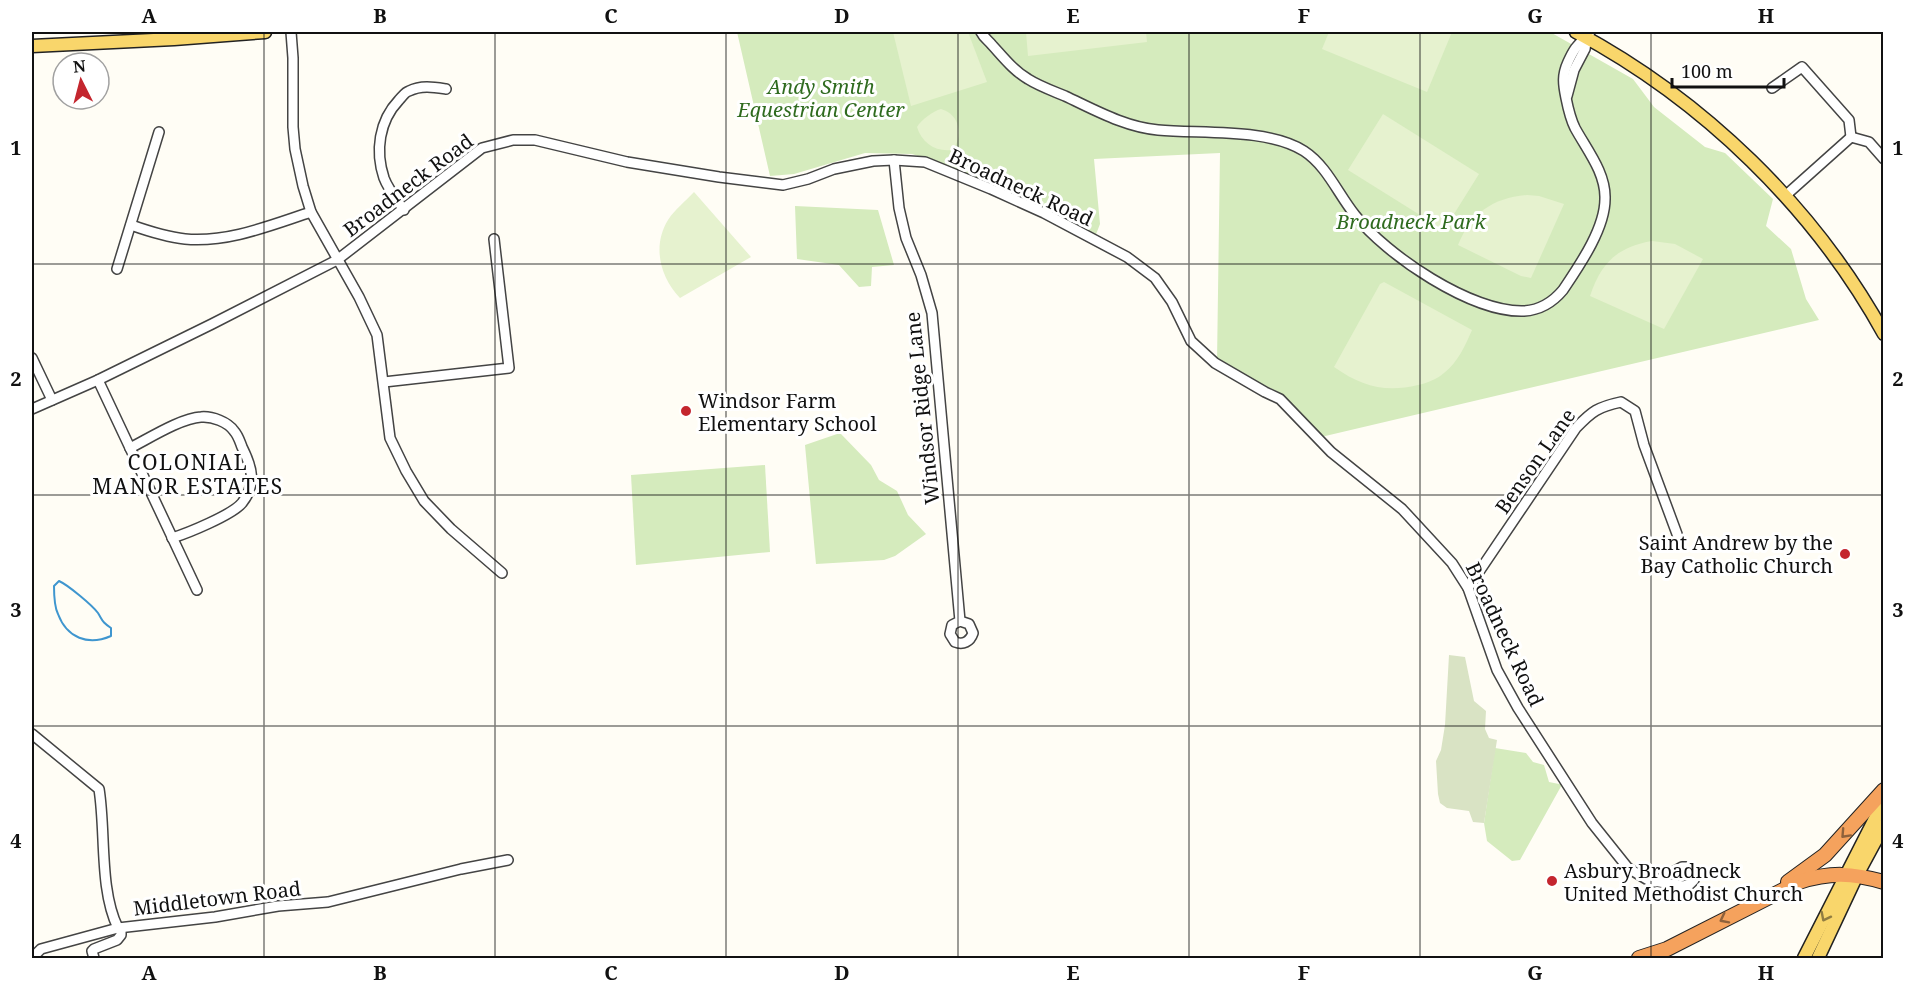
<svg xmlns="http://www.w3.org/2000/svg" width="1915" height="990" font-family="'Noto Serif',serif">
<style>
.green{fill:#d5ebbd}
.cemetery{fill:#d9e3c4}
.pitch{fill:#e6f2cf}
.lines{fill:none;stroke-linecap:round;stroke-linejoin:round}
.stream{stroke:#3f96cf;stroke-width:2}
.minor-casing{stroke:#444;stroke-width:12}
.major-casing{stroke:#222;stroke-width:15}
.highway-casing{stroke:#222;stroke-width:16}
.minor{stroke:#fff;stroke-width:9}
.major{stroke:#f9d66b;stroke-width:12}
.highway{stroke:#f5a25d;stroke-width:14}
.oneway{stroke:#8e613b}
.oneway2{stroke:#917d42}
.grid{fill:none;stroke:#111;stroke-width:1.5;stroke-opacity:0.55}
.poi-dot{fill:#c4262e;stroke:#fff;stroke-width:2}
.labels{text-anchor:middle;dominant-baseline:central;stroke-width:6;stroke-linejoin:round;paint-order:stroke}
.park-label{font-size:20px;font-style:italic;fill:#2f6b1f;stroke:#fff}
.street-label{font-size:20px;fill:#111;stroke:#fff}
.poi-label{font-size:20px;fill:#111;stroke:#fff;text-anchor:start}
.neighbourhood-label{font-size:21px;letter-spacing:1.5px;fill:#111;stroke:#fff}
.neatline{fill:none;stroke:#111;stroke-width:2}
.grid-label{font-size:20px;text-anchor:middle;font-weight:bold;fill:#111}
</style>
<rect width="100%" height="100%" fill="#fffdf5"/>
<g class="green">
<path d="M737,32H1550L1633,79L1654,107L1705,147L1725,153L1773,199L1766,226L1791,249L1806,299L1819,320L1321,437L1278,392L1217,362L1220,153L1094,159L1100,224L1095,237L944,164L912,154L865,153L794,174L770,176Z"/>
<path d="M795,206L878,210L894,265L872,267L871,286L859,287L839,265L797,259Z"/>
<path d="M840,433L871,465L879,480L897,491L908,515L926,534L895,556L884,560L816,564L805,445Z"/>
<path d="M765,465L770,552L636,565L631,475Z"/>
<path d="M1495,748L1526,753L1533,762L1544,765L1549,782L1559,784L1564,781L1520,860L1512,861L1487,841L1484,823Z"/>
</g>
<path class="cemetery" d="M1449,655L1465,657L1474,701L1486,711L1485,729L1489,738L1497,740L1484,823L1473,822L1469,811L1447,808L1440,803L1438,794L1436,761L1441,750L1445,725Z"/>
<g class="pitch">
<path d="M893,32H968L987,82L911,106Z"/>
<path d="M1026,32H1146L1147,42L1028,56Z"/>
<path d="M1329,32H1452L1427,92L1322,49Z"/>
<path d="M941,109C960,114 964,137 952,150C935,152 922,143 917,127C921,120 933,111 941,109Z"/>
<path d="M1383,114L1479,174L1444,230L1348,170Z"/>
<path d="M694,192L751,257L680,298C660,277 652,246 668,220C675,209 685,202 694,192Z"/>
<path d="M1527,195L1539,196L1564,204L1531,278L1521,276L1458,245C1471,213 1493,198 1527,195Z"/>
<path d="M1652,241L1675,244L1703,259L1664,329L1590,296C1601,263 1617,247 1652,241Z"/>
<path d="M1384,282L1472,330C1465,346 1458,362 1444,373C1437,379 1427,383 1418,385C1385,393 1361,386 1334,367L1380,284Z"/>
</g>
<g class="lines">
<path class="stream" d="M59,581C68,585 92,605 98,613C103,621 102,622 111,628V636C88,646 67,638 58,614C54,606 54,595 54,586Z"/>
<g class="minor-casing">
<g id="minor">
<path d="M291,32L293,58V127L295,149L303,186L311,212L359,297L377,335L390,438L406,471L424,501L451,529L502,573"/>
<path d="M981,32C984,38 988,40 992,45C1004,58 1013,70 1028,79C1039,86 1053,91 1065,96C1095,110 1125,127 1158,130C1202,134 1268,128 1304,151C1327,166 1338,194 1355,215C1386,255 1472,313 1524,311C1540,310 1553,302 1563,290C1579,266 1605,229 1605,199C1606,173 1587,150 1575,128C1570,118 1568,108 1566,98C1563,84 1562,75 1568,62C1573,51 1577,44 1587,37"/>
<path d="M1772,88L1802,67L1849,120L1851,137"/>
<path d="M1567,96L1574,70L1585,49L1587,37L1590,32"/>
<path d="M1851,137L1869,142L1884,159"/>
<path d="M894,160L899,208L906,238L921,275L932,313L960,621L952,625L950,634L955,642C963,645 970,642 973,633L969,624L960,621"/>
<path d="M1785,196L1851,137"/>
<path d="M404,210C397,200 388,189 384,178C375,151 379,121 399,100C402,97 405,92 409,91C421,85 433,87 446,89"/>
<path d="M131,225C148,231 166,237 185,239C228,243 271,225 311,212"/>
<path d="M117,269L159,132"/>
<path d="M32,358L52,400"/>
<path d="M98,380L197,590"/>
<path d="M384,382L509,368L494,239"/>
<path d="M32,409L98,380L212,324L337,260L482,148L513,140H535L627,162L719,177L783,185L808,179L834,169L873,161L894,160L925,162L991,189L1044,213L1127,257L1155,278L1172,302L1191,341L1215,363L1265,392L1280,399L1331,452L1402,509L1452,563L1468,588L1497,670L1518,708L1592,823L1628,868L1648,880L1683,886L1690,884L1694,880V875L1692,870L1687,867H1682L1655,882"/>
<path d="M130,448C148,439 181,418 201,417C212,416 228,422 234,431C238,435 240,442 242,447C252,467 257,484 242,503C232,515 188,533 172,538"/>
<path d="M1468,588L1576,428C1592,411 1598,407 1621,402L1635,411L1644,445L1677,534"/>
<path d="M32,734L99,789C106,832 99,889 118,928"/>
<path d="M32,958L41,949L118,928L215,917L278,906L328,902L461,869L508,860"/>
<path d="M94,958L92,951L94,949L117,940L121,935V928"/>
</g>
</g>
<g class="major-casing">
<g id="major">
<path d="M1576,32C1703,100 1814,207 1884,334"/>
<path d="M32,46L174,39L265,32"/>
<path d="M1804,958L1884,801"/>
<path d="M1818,958L1857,875L1884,825"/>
</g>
</g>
<g class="highway-casing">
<g id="highway">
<path d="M1788,882L1825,855L1884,790"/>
<path d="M1639,958L1667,949L1799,882C1830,872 1852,873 1884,882"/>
</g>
</g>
<use href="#minor" class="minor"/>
<use href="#major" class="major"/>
<use href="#highway" class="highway"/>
</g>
<defs><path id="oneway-chevron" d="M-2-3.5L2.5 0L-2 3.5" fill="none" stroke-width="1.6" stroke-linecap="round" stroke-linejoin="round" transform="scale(1.5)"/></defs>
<g class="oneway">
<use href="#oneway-chevron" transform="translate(1845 834) rotate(133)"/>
<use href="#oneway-chevron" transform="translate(1724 919) rotate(153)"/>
</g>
<use class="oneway2" href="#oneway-chevron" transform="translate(1825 917) rotate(117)"/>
<path class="grid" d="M264,32V958M495,32V958M726,32V958M958,32V958M1189,32V958M1420,32V958M1651,32V958M32,264H1884M32,495H1884M32,726H1884"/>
<g class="poi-dot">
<circle cx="686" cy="411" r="6"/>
<circle cx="1845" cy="554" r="6"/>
<circle cx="1552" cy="881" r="6"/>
</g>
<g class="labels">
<g class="park-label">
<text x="821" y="86">Andy Smith<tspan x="821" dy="23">Equestrian Center</tspan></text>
<text x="1411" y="221">Broadneck Park</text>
</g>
<g class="street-label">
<text transform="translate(408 185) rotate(-37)">Broadneck Road</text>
<text transform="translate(1021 187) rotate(25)">Broadneck Road</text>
<text transform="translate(922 408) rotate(-96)">Windsor Ridge Lane</text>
<text transform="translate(1535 461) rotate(-55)">Benson Lane</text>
<text transform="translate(1505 634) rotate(65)">Broadneck Road</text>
<text transform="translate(217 898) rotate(-7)">Middletown Road</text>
</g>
<g class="poi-label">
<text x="698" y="400">Windsor Farm<tspan x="698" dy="23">Elementary School</tspan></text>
<text x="1833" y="542" text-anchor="end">Saint Andrew by the<tspan x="1833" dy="23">Bay Catholic Church</tspan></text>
<text x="1564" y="870">Asbury Broadneck<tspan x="1564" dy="23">United Methodist Church</tspan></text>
</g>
<g class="neighbourhood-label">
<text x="188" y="462">COLONIAL<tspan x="188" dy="24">MANOR ESTATES</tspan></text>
</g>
</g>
<rect width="1915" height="990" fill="none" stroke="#ffffff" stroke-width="66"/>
<g transform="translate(81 81) rotate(354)"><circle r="28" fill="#ffffff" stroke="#a0a0a0" stroke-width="1.5"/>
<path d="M0-4.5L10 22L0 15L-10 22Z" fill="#c4262e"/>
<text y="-9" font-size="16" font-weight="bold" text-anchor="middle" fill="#111111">N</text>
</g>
<path d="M1672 78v9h112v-9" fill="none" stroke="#111111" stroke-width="3"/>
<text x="1681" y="78" font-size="18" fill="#111111" stroke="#ffffff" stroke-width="4.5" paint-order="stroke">100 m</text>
<rect x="33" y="33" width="1849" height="924" class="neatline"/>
<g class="grid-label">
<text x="149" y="23">A</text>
<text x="380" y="23">B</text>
<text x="611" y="23">C</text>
<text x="842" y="23">D</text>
<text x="1073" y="23">E</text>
<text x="1304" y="23">F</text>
<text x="1535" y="23">G</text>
<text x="1766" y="23">H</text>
<text x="16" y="155">1</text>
<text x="1898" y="155">1</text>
<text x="16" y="386">2</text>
<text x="1898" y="386">2</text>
<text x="16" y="617">3</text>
<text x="1898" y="617">3</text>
<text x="16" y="848">4</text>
<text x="1898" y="848">4</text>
<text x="149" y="980">A</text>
<text x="380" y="980">B</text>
<text x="611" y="980">C</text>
<text x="842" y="980">D</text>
<text x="1073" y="980">E</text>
<text x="1304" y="980">F</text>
<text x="1535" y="980">G</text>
<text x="1766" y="980">H</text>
</g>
</svg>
